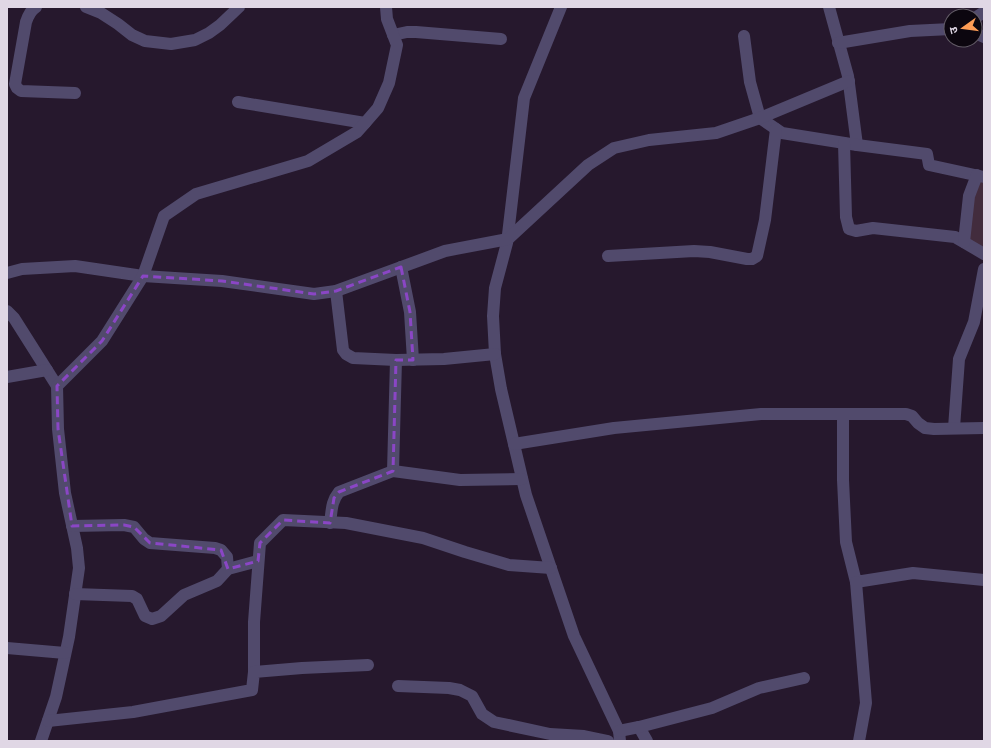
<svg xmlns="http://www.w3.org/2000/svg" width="991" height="748" font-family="'Varela Round','Noto Sans Devanagari',sans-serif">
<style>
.building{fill:#422c3d}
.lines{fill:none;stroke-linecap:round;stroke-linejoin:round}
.minor{stroke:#514a6c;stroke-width:12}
.marked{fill:none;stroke:#8a46c5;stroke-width:3;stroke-dasharray:8 5;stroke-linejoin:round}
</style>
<rect width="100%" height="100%" fill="#26182d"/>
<path class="building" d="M978,178L984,179V249L971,242L967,233Z"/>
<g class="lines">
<g class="minor">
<path d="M36,7C31,10 28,16 26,22L15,84L17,88L21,91L75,93"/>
<path d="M86,7L101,13L118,24L132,35L145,41L171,44L195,40L209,33L220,25L239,7"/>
<path d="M561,7L524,98L507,243L495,288L493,316L495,354L501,389L526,495L574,636L619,731L620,741"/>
<path d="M829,7L848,76L857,145"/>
<path d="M975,18L984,12"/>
<path d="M975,33L984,37"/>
<path d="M393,35L407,32H416L501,39"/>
<path d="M744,36L750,82L760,118L782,133L857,145L927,154L929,165L984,177"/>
<path d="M838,43L910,31L951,29"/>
<path d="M238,102L365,123"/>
<path d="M844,143L846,217L849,229L856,231L873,228L955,237L984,254"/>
<path d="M964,242L969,196L977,175"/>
<path d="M608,256L694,251L710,252L747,259H752L757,256L765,220L776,129"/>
<path d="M401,267L410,312L413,360"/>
<path d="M7,273L22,269L75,266L143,276L222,281L314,294L336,291L445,251L508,239L588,165L614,148L649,140L716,133L760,118L849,81"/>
<path d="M336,291L343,350L346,354L353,358L396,360L444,359L495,354"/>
<path d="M7,311L14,318L57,386L58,429L65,493L77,548L79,568L69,637L56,697L41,741"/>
<path d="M396,360L393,471L460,480L522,479"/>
<path d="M7,377L47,370"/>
<path d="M57,386L102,341L143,276L164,216L196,194L308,161L357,132L365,123L378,108L389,83L397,45L387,19L386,7"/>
<path d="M843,414V480L846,542L856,582L913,573L984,580"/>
<path d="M954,428L959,359L974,322L984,269"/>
<path d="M514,444L614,428L761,414H906L912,416L918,423L925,428L934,429L984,428"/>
<path d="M330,523C332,510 331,502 339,492L393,471"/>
<path d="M72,526L124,525L134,527L144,539L150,543L215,548L221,550L227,557L228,569"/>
<path d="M856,582L866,703L859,741"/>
<path d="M75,594L132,596L137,599L145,616L152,619L161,616L184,595L217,581L228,569L258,561"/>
<path d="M7,648L65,653"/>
<path d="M254,672V622L260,543L283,520L346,523L423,538L465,552L509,565L551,568"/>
<path d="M398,686L449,688L460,690L472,696L482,714L494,722L550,734L584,736L608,741"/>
<path d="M48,721L133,712L252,690L254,672L302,668L368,665"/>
<path d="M639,727L647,741"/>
<path d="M619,731L639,727L712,708L759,688L804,678"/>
</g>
</g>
<path class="marked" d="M401,267L410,312L413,360H396L393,471L339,492L334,498L330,523L283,520L260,543L258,561L228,569L221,550L150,543L134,527L124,525L72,526L58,429L57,386L102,341L143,276L222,281L314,294L336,291Z"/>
<rect width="991" height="748" fill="none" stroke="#e0d7e5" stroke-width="16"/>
<g transform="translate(963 28) rotate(256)"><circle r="19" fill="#0c060f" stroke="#615a65"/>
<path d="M0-3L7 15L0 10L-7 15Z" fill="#fd9c55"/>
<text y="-6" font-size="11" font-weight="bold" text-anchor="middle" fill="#e0d7e5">उ</text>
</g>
</svg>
